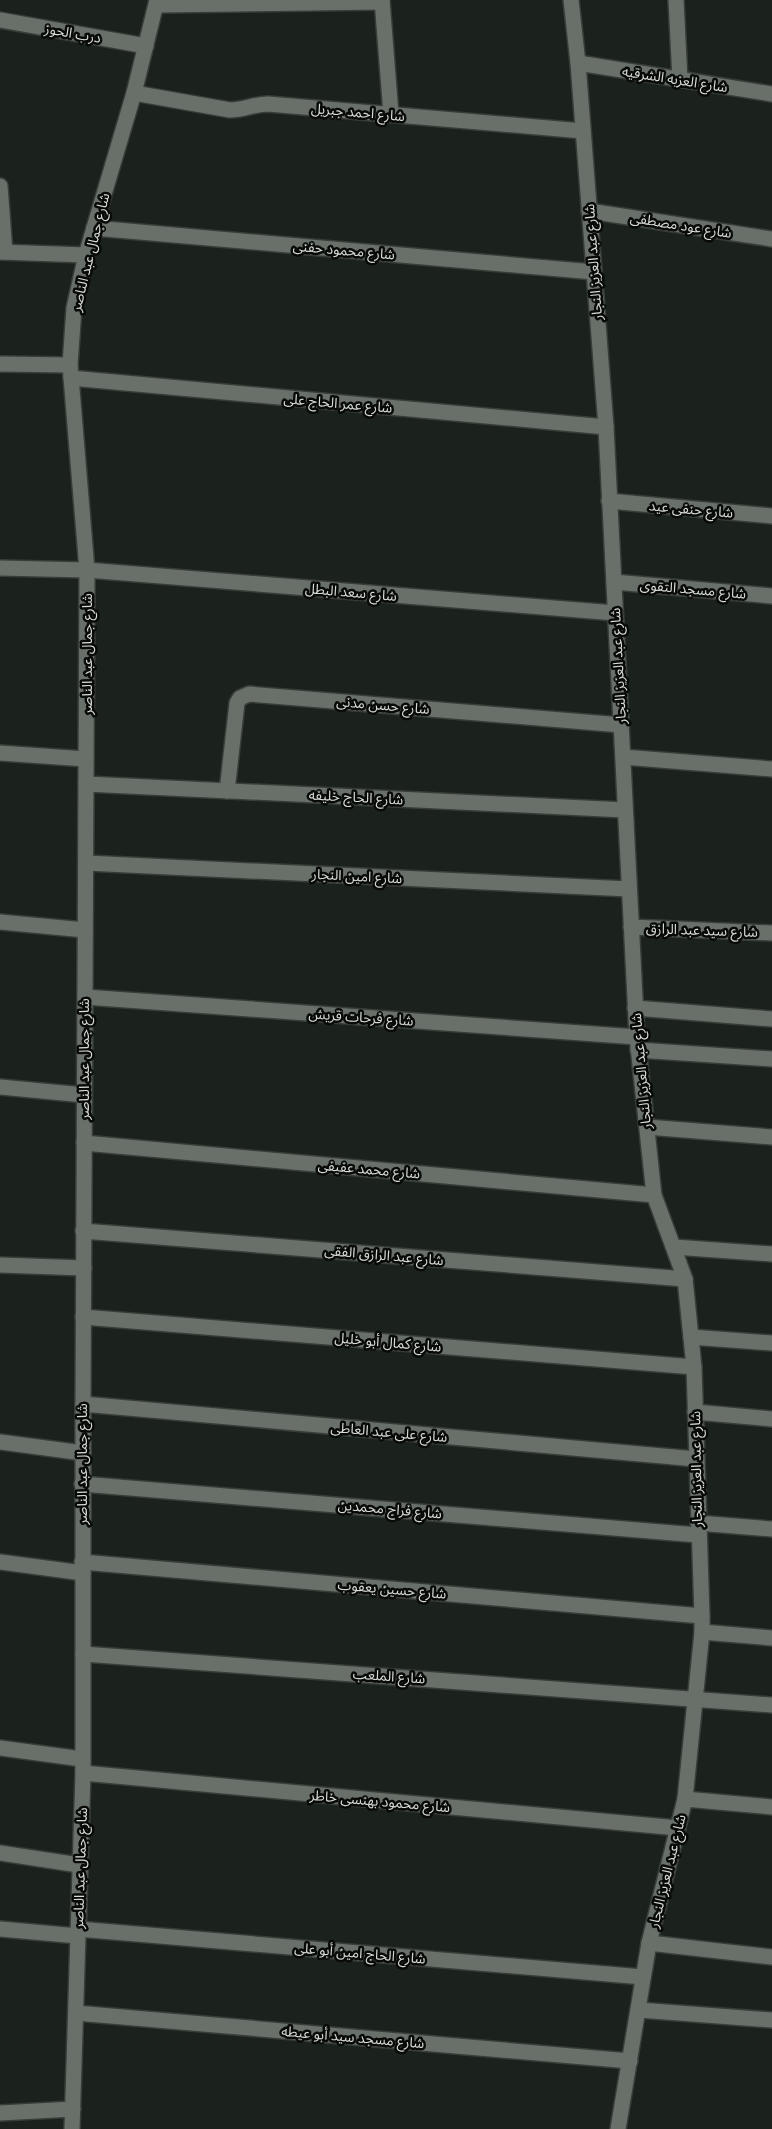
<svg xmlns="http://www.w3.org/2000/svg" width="772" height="2129" font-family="Raleway,'Noto Sans Arabic',sans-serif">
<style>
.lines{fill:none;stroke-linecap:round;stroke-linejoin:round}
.minor-casing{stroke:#383d39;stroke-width:18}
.minor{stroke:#69706a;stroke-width:15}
.labels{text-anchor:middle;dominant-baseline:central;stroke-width:5;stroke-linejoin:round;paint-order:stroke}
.street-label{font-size:14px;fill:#d7dbd8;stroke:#080a08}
</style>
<rect width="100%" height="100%" fill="#1b211c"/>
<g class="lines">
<g class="minor-casing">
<g id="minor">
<path d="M382,0L391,114"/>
<path d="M571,0L578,63L606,427L637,1037L654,1195L685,1279L694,1367L702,1616V1632L685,1799L649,1943L618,2129"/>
<path d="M676,0L680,80"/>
<path d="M156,5L382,2"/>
<path d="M0,20L146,46"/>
<path d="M578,63L772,94"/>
<path d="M134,93L230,110C243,110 255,104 268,104L583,131"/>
<path d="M0,186L5,252"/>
<path d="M589,211L772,239"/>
<path d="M94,228L594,272"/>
<path d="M0,252L86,255"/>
<path d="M0,364L70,365"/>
<path d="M71,378L606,427"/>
<path d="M609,501L772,516"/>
<path d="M0,568L87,570L615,613"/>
<path d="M614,582L772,596"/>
<path d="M0,753L86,759"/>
<path d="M623,757L772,769"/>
<path d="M86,784L625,810"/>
<path d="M227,791L237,703L240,698L249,694L621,725"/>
<path d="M86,863L629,889"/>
<path d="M0,922L85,930"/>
<path d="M631,927L772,933"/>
<path d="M85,997L637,1037"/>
<path d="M635,1008L772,1019"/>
<path d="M638,1050L772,1059"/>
<path d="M0,1087L84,1095"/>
<path d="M647,1127L772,1137"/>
<path d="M84,1143L654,1195"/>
<path d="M83,1231L685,1279"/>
<path d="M674,1247L772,1254"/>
<path d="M0,1265L84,1268"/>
<path d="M83,1317L694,1367"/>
<path d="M691,1337L772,1343"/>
<path d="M83,1404L696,1459"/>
<path d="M695,1412L772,1419"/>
<path d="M0,1442L83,1453"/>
<path d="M82,1484L698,1535"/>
<path d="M698,1523L772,1529"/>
<path d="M0,1562L83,1573"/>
<path d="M82,1562L702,1616"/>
<path d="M702,1632L772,1638"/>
<path d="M83,1654L772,1705"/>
<path d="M0,1748L82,1759"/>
<path d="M83,1773L678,1828"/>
<path d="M685,1799L772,1807"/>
<path d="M0,1853L79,1865"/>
<path d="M0,1929L78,1936"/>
<path d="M78,1929L643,1977"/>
<path d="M649,1943L772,1957"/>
<path d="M639,2010L772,2020"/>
<path d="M76,2013L630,2061"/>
<path d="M0,2113L73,2109"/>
<path d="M72,2129L83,1773V1404L87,570L70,365L74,308L86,255L134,93L157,0"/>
</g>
</g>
<use href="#minor" class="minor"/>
</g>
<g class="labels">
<g class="street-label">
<text transform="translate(73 33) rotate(10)">درب الحوز</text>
<text transform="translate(675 79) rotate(9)">شارع العزبه الشرقيه</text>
<text transform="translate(358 112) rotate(5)">شارع احمد جبريل</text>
<text transform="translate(681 225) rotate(9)">شارع عود مصطفى</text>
<text transform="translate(344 250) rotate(5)">شارع محمود حفنى</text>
<text transform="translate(90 252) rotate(-76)">شارع جمال عبد الناصر</text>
<text transform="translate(593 262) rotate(-94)">شارع عبد العزيز النجار</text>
<text transform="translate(338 403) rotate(5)">شارع عمر الحاج على</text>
<text transform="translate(691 509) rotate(5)">شارع حنفى عيد</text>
<text transform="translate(693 589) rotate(5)">شارع مسجد التقوى</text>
<text transform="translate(351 592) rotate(5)">شارع سعد البطل</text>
<text transform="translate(87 654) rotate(-90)">شارع جمال عبد الناصر</text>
<text transform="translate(618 666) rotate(-93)">شارع عبد العزيز النجار</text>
<text transform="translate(383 705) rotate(5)">شارع حسن مدنى</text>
<text transform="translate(356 797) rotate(3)">شارع الحاج خليفه</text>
<text transform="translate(357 876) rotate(3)">شارع امين النجار</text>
<text transform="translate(702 930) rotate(2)">شارع سيد عبد الرازق</text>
<text transform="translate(361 1017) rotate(4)">شارع فرحات قريش</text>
<text transform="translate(84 1059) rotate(-90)">شارع جمال عبد الناصر</text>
<text transform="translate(641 1071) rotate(-95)">شارع عبد العزيز النجار</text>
<text transform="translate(369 1169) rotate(5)">شارع محمد عفيفى</text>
<text transform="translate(384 1255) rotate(5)">شارع عبد الرازق الفقى</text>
<text transform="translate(388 1342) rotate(5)">شارع كمال أبو خليل</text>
<text transform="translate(389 1432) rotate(5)">شارع على عبد العاطى</text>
<text transform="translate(82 1464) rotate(-90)">شارع جمال عبد الناصر</text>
<text transform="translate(696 1469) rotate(-91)">شارع عبد العزيز النجار</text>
<text transform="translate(390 1509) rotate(5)">شارع فراج محمدين</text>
<text transform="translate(392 1589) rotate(5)">شارع حسين يعقوب</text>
<text transform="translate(389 1676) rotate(4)">شارع الملعب</text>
<text transform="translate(380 1801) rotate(5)">شارع محمود بهنسى خاطر</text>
<text transform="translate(80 1868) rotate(-88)">شارع جمال عبد الناصر</text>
<text transform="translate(667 1871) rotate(-76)">شارع عبد العزيز النجار</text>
<text transform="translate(360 1953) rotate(5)">شارع الحاج امين أبو على</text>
<text transform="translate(353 2037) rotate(5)">شارع مسجد سيد أبو عيطه</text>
</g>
</g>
</svg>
